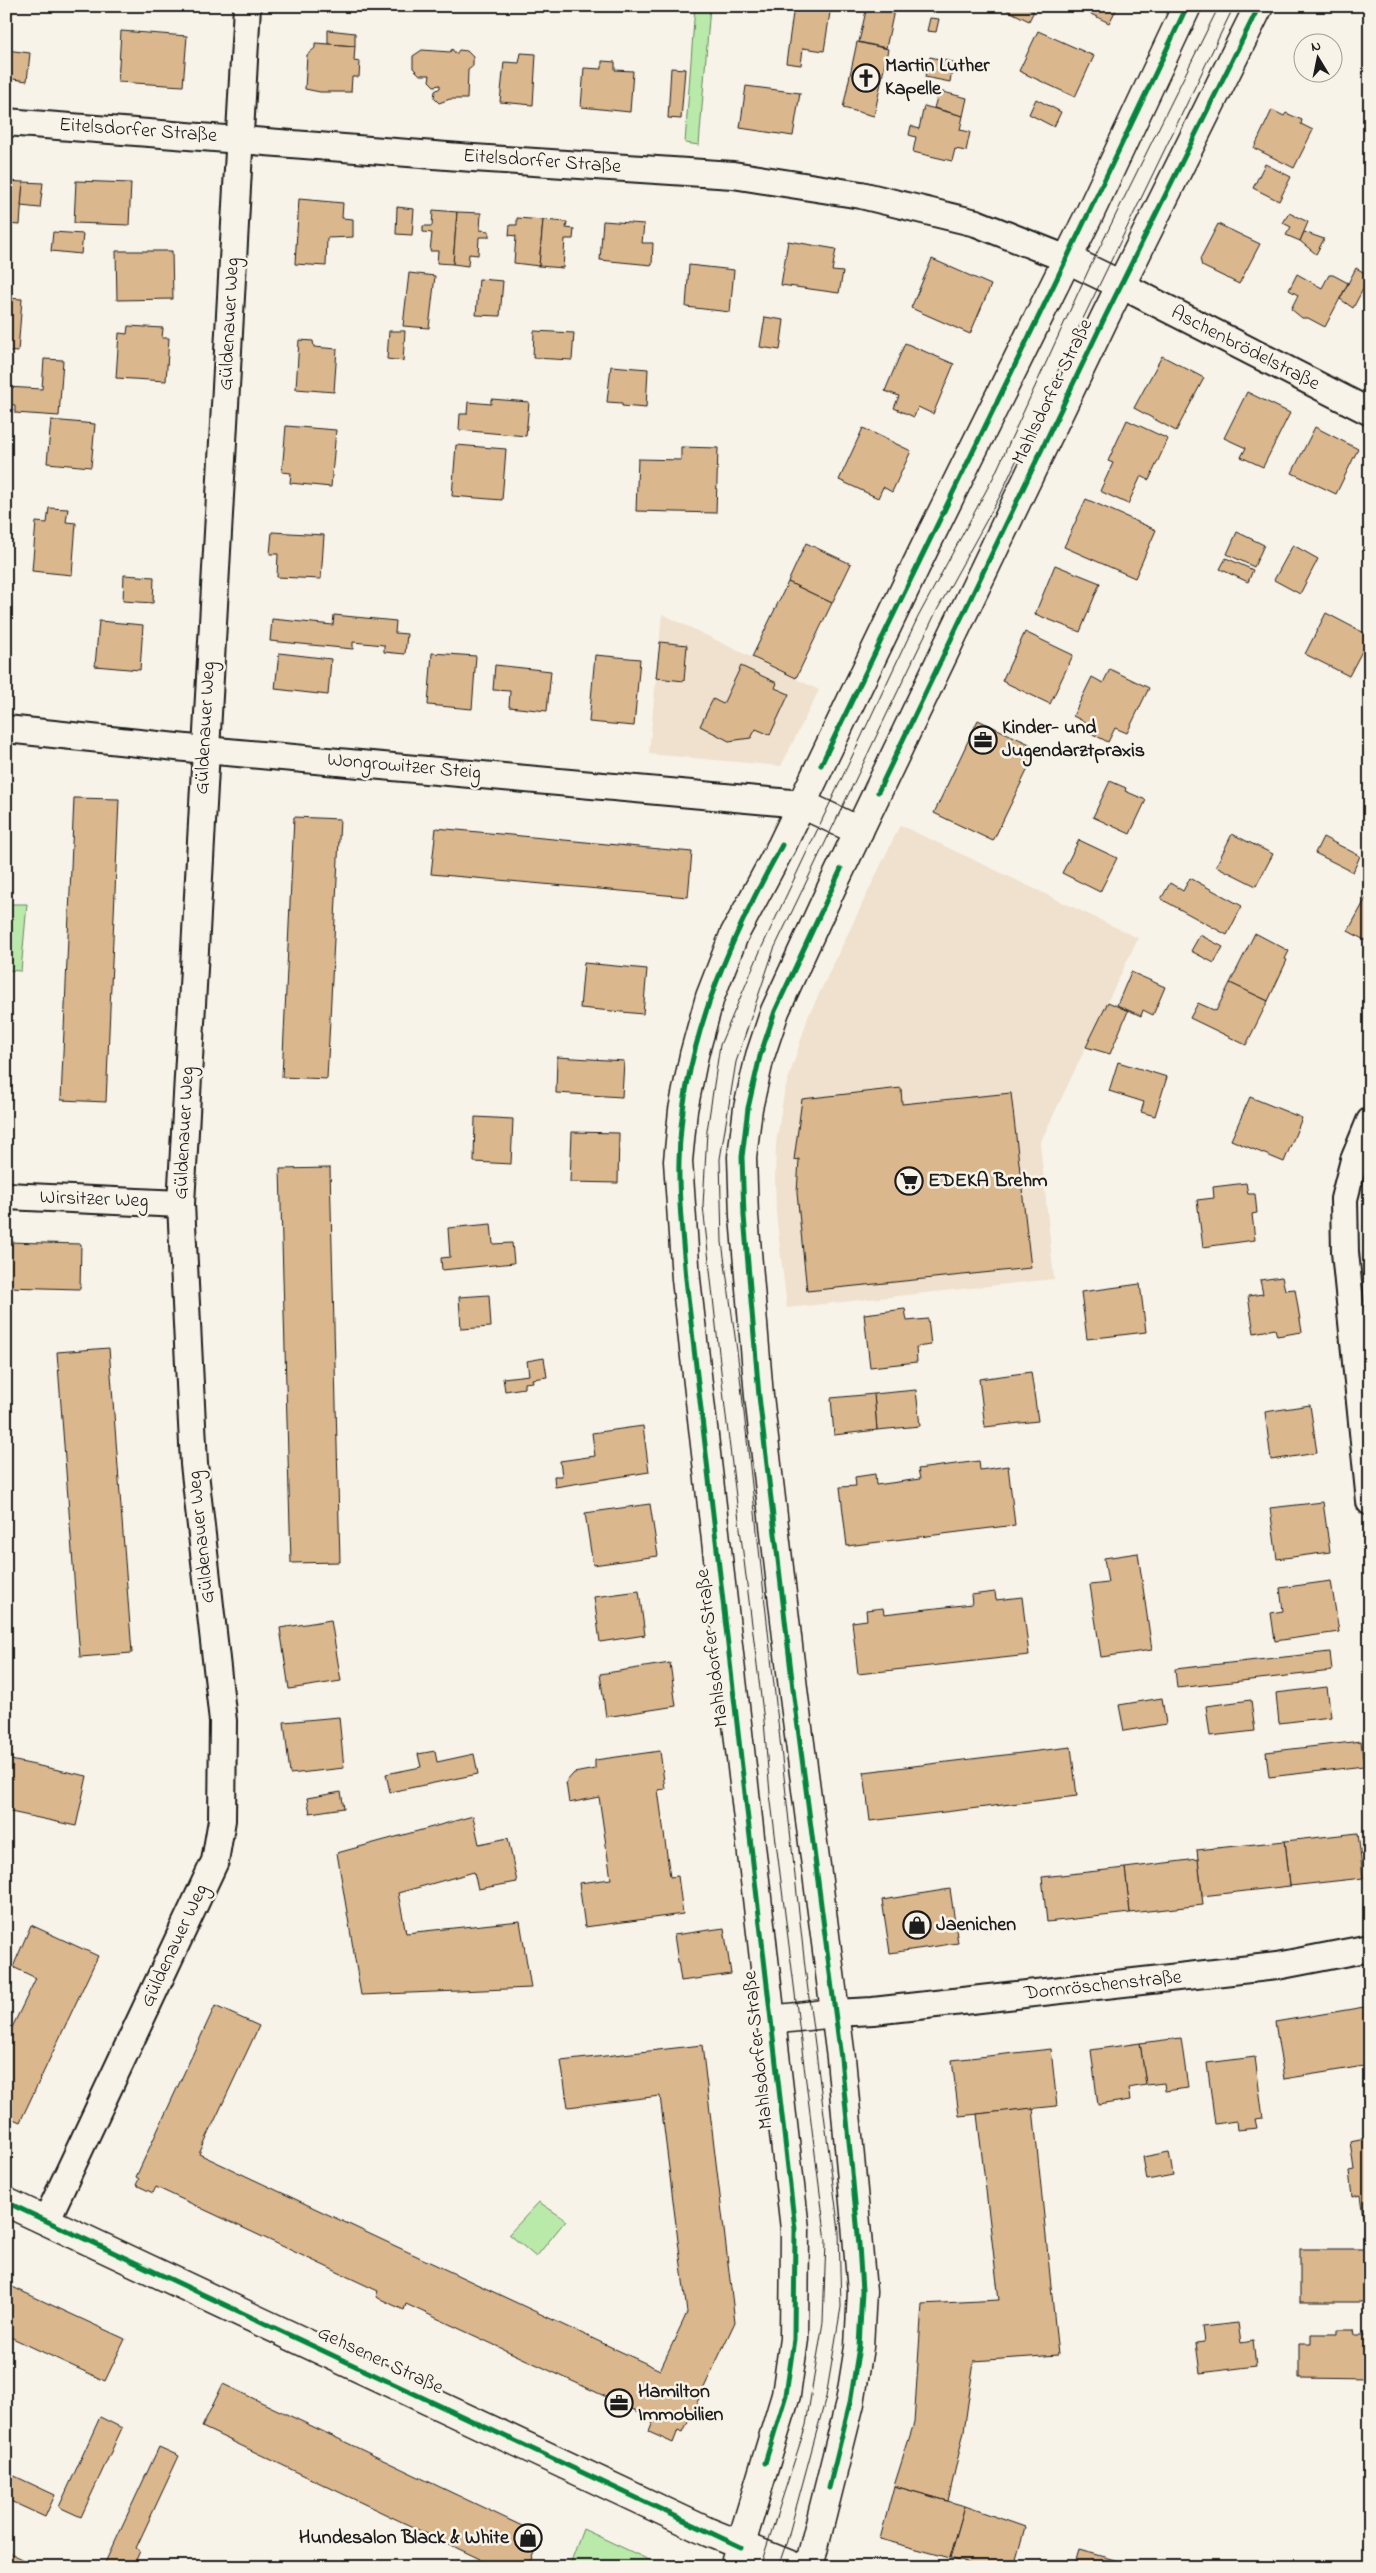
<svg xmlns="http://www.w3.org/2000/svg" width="1376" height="2573" font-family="'Indie Flower',sans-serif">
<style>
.built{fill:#efe1cd}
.green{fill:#b9eaa9;stroke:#6a8362}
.building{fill:#dbb78d;stroke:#1c1c1c}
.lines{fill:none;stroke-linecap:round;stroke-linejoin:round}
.minor-casing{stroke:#1c1c1c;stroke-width:30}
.secondary-casing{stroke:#1c1c1c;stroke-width:31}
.minor{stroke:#f7f3e8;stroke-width:26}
.secondary{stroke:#f7f3e8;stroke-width:28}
.tram{stroke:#1c1c1c;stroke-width:1}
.cycleway-casing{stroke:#f7f3e8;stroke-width:8}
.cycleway{stroke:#00873e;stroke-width:5}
.labels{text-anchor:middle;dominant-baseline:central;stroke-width:5;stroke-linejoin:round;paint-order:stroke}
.poi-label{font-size:20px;font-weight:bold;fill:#1c1c1c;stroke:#f7f3e8;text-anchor:start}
.street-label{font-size:20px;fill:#1c1c1c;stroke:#f7f3e8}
</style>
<rect width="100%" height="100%" fill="#f7f3e8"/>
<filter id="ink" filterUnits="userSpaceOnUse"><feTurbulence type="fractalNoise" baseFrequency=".02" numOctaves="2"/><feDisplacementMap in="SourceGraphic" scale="10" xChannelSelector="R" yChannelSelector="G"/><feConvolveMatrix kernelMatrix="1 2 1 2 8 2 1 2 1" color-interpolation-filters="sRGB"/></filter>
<g filter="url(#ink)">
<g class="built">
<path d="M662,614L819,690L781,766L649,754Z"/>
<path d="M900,825L1138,938L1040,1143L1054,1279L787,1308L776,1213L775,1179L776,1144L784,1093L808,1017Z"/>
</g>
<g class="green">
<path d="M695,6H710L699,145L685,143Z"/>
<path d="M6,904H27L21,971L6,970Z"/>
<path d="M539,2202L566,2220L536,2257L509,2234Z"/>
<path d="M583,2529L664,2567H569Z"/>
</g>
<g class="building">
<path d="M794,6H831L824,51L803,48L801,65L786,63Z"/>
<path d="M867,6H895L886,48L859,42Z"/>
<path d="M1009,6H1023L1034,11L1029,21L1007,10Z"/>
<path d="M1075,6H1118L1109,23Z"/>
<path d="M930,18L939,19L936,32L927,31Z"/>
<path d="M328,30L355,33V46L328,44Z"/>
<path d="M121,31L187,36L183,86L118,82Z"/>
<path d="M1038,31L1094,56L1075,97L1019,71Z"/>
<path d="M857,42L888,49L874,116L843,108Z"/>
<path d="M315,43L355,46L354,61L360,62L359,77H352L351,92H320L305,89L307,55L315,48Z"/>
<path d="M452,49L456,54L459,50L467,51L473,57V66L468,70L467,99H450L439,103L434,98L435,91L440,88V85L434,86L429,81L430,75H420L413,68V56L422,50L450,52Z"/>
<path d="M6,50L30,53L27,81L6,78Z"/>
<path d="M521,53L536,54L533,105L500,102L504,62L519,63Z"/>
<path d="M930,57L953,62L950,82L925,77Z"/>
<path d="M602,61L615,62V70L633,71L630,112L581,107L584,68L602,69Z"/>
<path d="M671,68L685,69L681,119L668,118Z"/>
<path d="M746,86L800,93L793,136L740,128Z"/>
<path d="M939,91L967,98L963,116L934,108Z"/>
<path d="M1036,99L1061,112L1054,127L1029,114Z"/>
<path d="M924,106L963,116L960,130L970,132L966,151L955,149L952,161L913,152L916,137L909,135L911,126L919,129Z"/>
<path d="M1272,110L1284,116L1286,113L1302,120L1301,124L1313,130L1294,168L1254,148Z"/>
<path d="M1265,164L1291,177L1279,201L1253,188Z"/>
<path d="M6,181L23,182L20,225L6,224Z"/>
<path d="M76,181L131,183L129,225L74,223Z"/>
<path d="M23,182L43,183L40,208L21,206Z"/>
<path d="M299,199L343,203L342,218L353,219V237L327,238L326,266L295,264Z"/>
<path d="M397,207L414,209L412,235L396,234Z"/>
<path d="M433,210L457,212L453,264L437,263L438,251H430L432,233L423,232V226H432Z"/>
<path d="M457,212L481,213L480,230L489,231V237H479L478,255L469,254L468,266L453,264Z"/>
<path d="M1289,213L1308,222L1300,241L1286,235L1291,227L1283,223Z"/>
<path d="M517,218L543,220L539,266L514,263L516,236L509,235L510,225H517Z"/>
<path d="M543,220L567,222L566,228L574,229L573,239H565L563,268L539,266Z"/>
<path d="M603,221L644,224L642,243H653L652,265L600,260Z"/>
<path d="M1218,224L1260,244L1239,284L1202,266L1200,259Z"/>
<path d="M53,232L83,234L81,254L51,251Z"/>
<path d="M1304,232L1324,239L1316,254L1300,241Z"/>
<path d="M788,241L836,249L832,271L843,272L839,293L781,285Z"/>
<path d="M116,251H172L173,299L117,300Z"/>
<path d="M932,259L991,285L970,334L911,308Z"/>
<path d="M689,265L734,270L730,312L686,307Z"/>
<path d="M1356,268L1370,276L1353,308L1340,299Z"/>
<path d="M409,273L435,276L429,328L403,326Z"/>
<path d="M1297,274L1322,288L1329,275H1333L1348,283L1325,327L1308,318H1302L1291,309L1298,295L1289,290Z"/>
<path d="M479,279L503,281L500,316L476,315Z"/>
<path d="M6,298L22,299L18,352L6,351Z"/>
<path d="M765,317L784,320L780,350L760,347Z"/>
<path d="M128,326L163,328L162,338H169L166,381L116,378L119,333L127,334Z"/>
<path d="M389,331H405L403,361L387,359Z"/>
<path d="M534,331L574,333L572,360L533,358Z"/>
<path d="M299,340L313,341L314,347L337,349L334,392L296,389Z"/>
<path d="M905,343L954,364L933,414L918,407L914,417L894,408L899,396L885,391Z"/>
<path d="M1162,356L1204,378L1176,431L1134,408Z"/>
<path d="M44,359L63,360L59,416L15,413V405L6,404V387L42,389Z"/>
<path d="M611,366L648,369L646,408L622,406V403L607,402Z"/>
<path d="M1247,392L1290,413L1263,467L1241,457L1246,448L1224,438Z"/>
<path d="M491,399L529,402L526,436L459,430L460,414H467L468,402L491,404Z"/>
<path d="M51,420L95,424L91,467L47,463Z"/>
<path d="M1127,420L1168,439L1149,480L1141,476L1128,504L1100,491L1113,463L1108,461Z"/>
<path d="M286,426L336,430L331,487L290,483L291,473L282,472Z"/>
<path d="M1315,427L1358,449L1336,494L1292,473Z"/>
<path d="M863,428L911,451L892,492L883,487L878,498L839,480Z"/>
<path d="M456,445L506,449L502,500L452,496Z"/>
<path d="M681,447L718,448L716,513L636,511L638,459L681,460Z"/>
<path d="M1086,499L1156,530L1135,578L1064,547Z"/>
<path d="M49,508L68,509L66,522L76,523L72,575L32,571L36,522L47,523Z"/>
<path d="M272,532L324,535L321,579L277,577L278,554H270Z"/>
<path d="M1237,532L1264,545L1254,567L1227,554Z"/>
<path d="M806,543L851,564L832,603L788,582Z"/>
<path d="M1293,545L1318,559L1300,594L1274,580Z"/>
<path d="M1226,558L1253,570L1248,582L1220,569Z"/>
<path d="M1055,565L1100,583L1080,632L1035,614Z"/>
<path d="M124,575L154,577L153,603L123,601Z"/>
<path d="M788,582L832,603L796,678L752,657Z"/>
<path d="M1326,613L1370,636L1349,676L1305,654Z"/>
<path d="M334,615L396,621L395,633L407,634L405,654L384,652V645L353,642V649L270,641L272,619L333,625Z"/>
<path d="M99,621L143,625L140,670L95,666Z"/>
<path d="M1025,632L1073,655L1050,704L1002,681Z"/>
<path d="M660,642L687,645L684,681L656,678Z"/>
<path d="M279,653L331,659L328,695L275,689Z"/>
<path d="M432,653L476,656L472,709L428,705Z"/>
<path d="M595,655L640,659L634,726L589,722Z"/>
<path d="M495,665L551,671L547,711L509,707L510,691L493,690Z"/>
<path d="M741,666L777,683L775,688L789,694L770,735L756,729L751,738L729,741L700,726L713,699L723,704Z"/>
<path d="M1110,669L1149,688L1127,733L1115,728L1108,742L1083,729L1087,723L1073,716L1092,677L1103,683Z"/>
<path d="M978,720L1038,748L993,841L934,813Z"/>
<path d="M1110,781L1126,788L1125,791L1146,800L1130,834L1093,817Z"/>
<path d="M74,798L119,799L106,1102L61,1100Z"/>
<path d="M294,817L340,819L327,1079L282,1077Z"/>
<path d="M436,828L692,852L688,897L431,874Z"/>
<path d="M1232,834L1273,854L1256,886L1216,866Z"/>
<path d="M1323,837L1360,856L1353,872L1315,853Z"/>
<path d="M1079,840L1117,858L1100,892L1062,873Z"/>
<path d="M1190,878L1242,906L1227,935L1161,899L1170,883L1183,891Z"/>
<path d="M1370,891V943L1348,931Z"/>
<path d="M1255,933L1289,951L1285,959L1287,960L1268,1001L1230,983Z"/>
<path d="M1200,935L1223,947L1214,963L1191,951Z"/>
<path d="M584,963L647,969L643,1014L580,1008Z"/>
<path d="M1131,972L1165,987L1153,1015L1143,1010L1141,1016L1117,1005Z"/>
<path d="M1230,983L1268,1001L1246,1045L1190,1018L1198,1003L1216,1011Z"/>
<path d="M1108,1002L1128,1011L1110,1054L1086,1047Z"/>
<path d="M557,1057L624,1061L622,1097L556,1093Z"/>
<path d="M1118,1062L1167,1077L1155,1116L1141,1112L1144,1102L1109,1091Z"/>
<path d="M901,1088L902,1104L1011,1093L1031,1268L807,1291L797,1193L799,1159L794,1160L802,1099Z"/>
<path d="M1250,1097L1302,1118L1284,1162L1231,1140Z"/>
<path d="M475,1117L513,1119L511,1164L474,1162Z"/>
<path d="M572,1132L619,1133L618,1183L570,1182Z"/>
<path d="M330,1168L340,1562L291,1563L280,1169Z"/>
<path d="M1246,1183L1248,1194H1255L1257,1213L1252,1214L1255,1240L1203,1247L1197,1200L1214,1198L1213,1187Z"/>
<path d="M491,1224L493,1244L512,1243L514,1263L442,1270L441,1258L450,1257L448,1228Z"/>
<path d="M6,1242L81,1244L80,1289L6,1287Z"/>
<path d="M1282,1277L1285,1290L1295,1289L1302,1332L1277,1336L1275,1329L1254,1333L1248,1296L1263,1294L1260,1280Z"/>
<path d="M1140,1284L1146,1332L1087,1339L1081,1292Z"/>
<path d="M489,1295L491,1327L461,1329L459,1297Z"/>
<path d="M905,1309L907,1321L928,1319L931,1345L916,1347L917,1362L870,1367L864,1314Z"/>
<path d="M109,1348L132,1653L80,1657L57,1352Z"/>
<path d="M544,1358L547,1377L532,1379L533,1382L524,1383V1388L505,1391L503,1378L529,1375L527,1361Z"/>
<path d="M1031,1372L1038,1421L985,1427L979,1379Z"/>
<path d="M916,1390L920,1426L877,1430L874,1394Z"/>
<path d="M874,1394L877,1430L834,1435L831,1398Z"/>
<path d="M1310,1405L1317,1453L1271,1460L1265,1412Z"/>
<path d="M643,1426L649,1472L555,1487L554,1476H562L560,1461L595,1456L592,1433Z"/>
<path d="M979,1461L980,1470L1008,1466L1015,1525L847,1546L840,1487L856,1486L855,1477L875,1474L876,1485L920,1479L918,1469Z"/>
<path d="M1323,1502L1330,1552L1277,1559L1270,1508Z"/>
<path d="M650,1504L658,1556L593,1565L585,1513Z"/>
<path d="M1138,1553L1152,1650L1101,1657L1090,1585L1108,1583L1104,1558Z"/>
<path d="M1331,1581L1339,1632L1275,1641L1271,1613L1283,1611L1280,1588Z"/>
<path d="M639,1591L645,1635L600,1642L594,1597Z"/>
<path d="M995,1592L996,1600L1022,1597L1029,1655L858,1674L852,1622L867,1620L866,1610L883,1608L884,1614L972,1604L971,1595Z"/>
<path d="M331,1620L341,1681L289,1689L280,1628Z"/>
<path d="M1330,1652L1332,1671L1177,1688L1175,1669Z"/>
<path d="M670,1663L676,1706L606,1717L600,1674Z"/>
<path d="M1327,1687L1331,1717L1279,1723L1276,1693Z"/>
<path d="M1162,1698L1166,1724L1124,1731L1119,1705Z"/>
<path d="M1251,1700L1255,1731L1210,1736L1206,1706Z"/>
<path d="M339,1717L344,1768L290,1774L284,1722Z"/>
<path d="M1361,1741L1364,1766L1269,1777L1266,1752Z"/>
<path d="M1071,1747L1077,1796L870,1821L864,1772Z"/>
<path d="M435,1751L437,1762L474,1754L478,1774L390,1792L386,1774L421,1767L418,1754Z"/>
<path d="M660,1751L665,1789L658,1790L670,1877L678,1876L683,1914L585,1927L579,1883L611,1879L599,1797L569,1803L566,1782L574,1773L595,1769V1760Z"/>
<path d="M6,1759L87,1776L76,1826L6,1811Z"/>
<path d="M341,1792L344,1808L310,1813L307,1798Z"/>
<path d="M473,1816L479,1844L508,1838L517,1882L478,1889L474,1872L398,1893L406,1933L520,1921L531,1988L361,1995L337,1853Z"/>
<path d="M1358,1833L1363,1878L1290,1886L1285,1841Z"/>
<path d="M1285,1841L1290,1886L1202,1896L1197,1850Z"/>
<path d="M1198,1859L1203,1905L1130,1913L1125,1868Z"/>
<path d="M1125,1868L1130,1913L1047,1922L1042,1877Z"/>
<path d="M950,1889L958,1943L890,1953L882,1900Z"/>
<path d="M31,1925L98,1956L20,2122L6,2116V2040L36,1978L13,1967Z"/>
<path d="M724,1928L731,1974L681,1981L674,1935Z"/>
<path d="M215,2006L259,2026L199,2154L660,2370L687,2313L660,2096L568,2107L561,2061L702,2045L735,2322L683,2432L678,2430L673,2443L649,2432L654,2419L406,2304L404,2310L376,2297L378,2291L156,2187L153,2193L136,2185L139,2179L136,2177Z"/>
<path d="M1370,2006V2065L1284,2079L1275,2022Z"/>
<path d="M1181,2038L1188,2088L1165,2091L1164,2083L1146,2085L1140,2043Z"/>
<path d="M1140,2043L1146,2085L1128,2088L1130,2100L1098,2105L1091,2050Z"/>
<path d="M1051,2049L1057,2106L959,2116L952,2060Z"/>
<path d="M1255,2057L1263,2118L1255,2119L1257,2128L1237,2130L1236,2121L1215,2124L1207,2063Z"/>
<path d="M1033,2108L1058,2355L974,2361L964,2431L948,2501L894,2486L914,2423L922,2304L999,2300L977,2114Z"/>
<path d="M1370,2137V2216L1363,2217L1360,2195L1352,2197L1349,2171L1354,2170L1350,2141Z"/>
<path d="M1169,2152L1173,2175L1147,2180L1143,2157Z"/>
<rect x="1300" y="2249" width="70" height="53"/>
<path d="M6,2284L125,2339L105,2381L6,2335Z"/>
<path d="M1238,2323L1241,2343L1253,2341L1256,2366L1200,2373L1196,2343L1204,2342L1202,2327Z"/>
<path d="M1337,2329H1354L1355,2335H1370V2379L1299,2378V2344H1311V2334H1337Z"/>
<path d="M223,2384L541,2535L528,2567H477L480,2559L202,2427Z"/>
<path d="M100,2417L122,2428L81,2517L59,2507Z"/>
<path d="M159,2447L179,2456L136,2548L140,2551L133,2567H103Z"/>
<path d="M6,2472L55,2495L45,2517L6,2499Z"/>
<path d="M894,2486L965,2506L950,2558L880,2539Z"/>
<path d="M965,2506L1025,2527L1014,2567H980L950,2558Z"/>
<path d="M1079,2550L1140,2567H1074Z"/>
<path d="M6,2551L39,2567H6Z"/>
</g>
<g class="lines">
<g class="minor-casing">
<g id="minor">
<path d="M6,122L473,158L733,175L861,195L976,223L1067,259"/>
<path d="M1121,285L1370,412"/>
<path d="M6,729L205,750L802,804"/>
<path d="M1370,1121L1354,1160L1344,1199L1345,1252L1370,1502"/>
<path d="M6,1196L181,1204"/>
<path d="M835,2013L873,2011L1277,1966L1370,1948"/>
<path d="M46,2221L215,1861L222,1820L223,1721L194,1464L181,1204L247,6"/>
</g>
</g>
<g class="secondary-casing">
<g id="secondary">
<path d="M1067,259L1121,285"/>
<path d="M802,804L859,831"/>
<path d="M770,2020L835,2013"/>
<path d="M6,2202L708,2532L795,2567"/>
<path d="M734,2567L786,2395L794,2339L795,2229L686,1279L678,1161L683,1110L694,1055L710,997L734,935L782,845L924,549L1089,215L1187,6"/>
<path d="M809,2567L850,2403L859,2347L862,2291L841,2058L794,1697L759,1396L744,1216L742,1157L748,1108L760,1056L775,1011L831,889L1105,317L1259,6"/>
</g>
</g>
<use href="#minor" class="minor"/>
<use href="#secondary" class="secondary"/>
<g class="tram">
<path d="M760,2567L806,2425L823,2322L826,2241L770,1794L764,1721L725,1408L703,1206L707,1131L720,1045L761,949L918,617L994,476L1089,269L1219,6"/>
<path d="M778,2567L787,2541L826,2397L841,2307L839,2231L805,1967L738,1358L722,1242L720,1159L736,1062L774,949L936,612L1001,494L1050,387L1234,6"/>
</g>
<g class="cycleway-casing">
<g id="cycleway">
<path d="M821,765C942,512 1068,261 1187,6"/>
<path d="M878,792L1105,317L1259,6"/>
<path d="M6,2202L741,2547"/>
<path d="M765,2463L786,2395L794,2339L795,2229L686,1279C683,1240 678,1201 679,1162C681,1048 728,942 782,845"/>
<path d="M829,2488L850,2403L859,2347L862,2291L859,2245L841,2058L794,1697L759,1396L744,1216L742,1157L748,1108L760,1056L775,1011L841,869"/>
</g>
</g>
<use href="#cycleway" class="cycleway"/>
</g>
</g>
<defs>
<g id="church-ring" transform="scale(1.4375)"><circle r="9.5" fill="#f7f3e8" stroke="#1c1c1c" stroke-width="1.5"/><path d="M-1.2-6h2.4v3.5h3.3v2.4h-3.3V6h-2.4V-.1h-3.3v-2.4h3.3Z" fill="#1c1c1c"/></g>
<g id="office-ring" transform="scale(1.4375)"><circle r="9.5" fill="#f7f3e8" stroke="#1c1c1c" stroke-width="1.5"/><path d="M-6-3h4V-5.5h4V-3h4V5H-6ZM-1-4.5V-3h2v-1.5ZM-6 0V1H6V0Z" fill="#1c1c1c"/></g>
<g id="supermarket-ring" transform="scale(1.4375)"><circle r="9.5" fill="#f7f3e8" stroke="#1c1c1c" stroke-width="1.5"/><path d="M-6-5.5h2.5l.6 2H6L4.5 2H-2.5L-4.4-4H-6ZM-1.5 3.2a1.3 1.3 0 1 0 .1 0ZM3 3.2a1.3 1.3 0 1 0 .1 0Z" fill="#1c1c1c"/></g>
<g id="shop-ring" transform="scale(1.4375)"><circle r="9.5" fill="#f7f3e8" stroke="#1c1c1c" stroke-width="1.5"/><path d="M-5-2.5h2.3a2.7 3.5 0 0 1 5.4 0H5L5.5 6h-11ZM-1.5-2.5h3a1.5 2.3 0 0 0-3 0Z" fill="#1c1c1c"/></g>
</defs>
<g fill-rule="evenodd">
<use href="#church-ring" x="866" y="78"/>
<use href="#office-ring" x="983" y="740"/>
<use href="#supermarket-ring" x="909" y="1181"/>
<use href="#shop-ring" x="917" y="1925"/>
<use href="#office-ring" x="619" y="2403"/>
<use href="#shop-ring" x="528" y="2538"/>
</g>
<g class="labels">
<g class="poi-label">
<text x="885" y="66">Martin Luther<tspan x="885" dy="23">Kapelle</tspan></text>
<text x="1002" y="728">Kinder- und<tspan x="1002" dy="23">Jugendarztpraxis</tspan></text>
<text x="928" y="1181">EDEKA Brehm</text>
<text x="936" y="1925">Jaenichen</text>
<text x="638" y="2392">Hamilton<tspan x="638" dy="23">Immobilien</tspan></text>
<text x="509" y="2538" text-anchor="end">Hundesalon Black &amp; White</text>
</g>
<g class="street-label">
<text transform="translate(138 131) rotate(4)">Eitelsdorfer Straße</text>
<text transform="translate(542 162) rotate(4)">Eitelsdorfer Straße</text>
<text transform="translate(230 324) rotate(-87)">Güldenauer Weg</text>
<text transform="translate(1245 349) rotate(27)">Aschenbrödelstraße</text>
<text transform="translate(1053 392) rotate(-64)">Mahlsdorfer Straße</text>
<text transform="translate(206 728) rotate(-87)">Güldenauer Weg</text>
<text transform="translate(404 767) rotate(5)">Wongrowitzer Steig</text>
<text transform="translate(185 1133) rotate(-87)">Güldenauer Weg</text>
<text transform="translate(94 1200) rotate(2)">Wirsitzer Weg</text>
<text transform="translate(202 1537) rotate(-96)">Güldenauer Weg</text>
<text transform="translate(713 1648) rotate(-97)">Mahlsdorfer Straße</text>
<text transform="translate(175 1946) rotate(-65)">Güldenauer Weg</text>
<text transform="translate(1103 1986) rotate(-6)">Dornröschenstraße</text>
<text transform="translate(759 2050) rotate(-96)">Mahlsdorfer Straße</text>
<text transform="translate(380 2361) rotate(25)">Gehsener Straße</text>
</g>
</g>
<rect width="1376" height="2573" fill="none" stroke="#f7f3e8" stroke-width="25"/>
<rect x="12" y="12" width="1351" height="2548" fill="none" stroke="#1c1c1c" stroke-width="2" filter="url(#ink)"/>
<g transform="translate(1318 58) rotate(350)"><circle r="24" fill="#f7f3e8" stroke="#9f9d96"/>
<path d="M0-4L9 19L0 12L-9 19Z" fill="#1c1c1c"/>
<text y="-8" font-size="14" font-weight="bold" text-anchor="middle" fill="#1c1c1c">N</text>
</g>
</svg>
